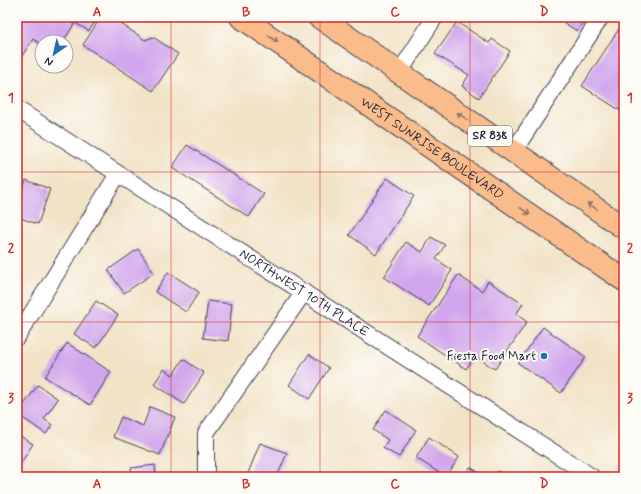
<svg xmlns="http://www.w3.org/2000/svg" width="641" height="494" font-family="Mynerve,sans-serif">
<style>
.building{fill:#d1a6ec}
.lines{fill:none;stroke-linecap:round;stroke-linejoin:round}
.minor-casing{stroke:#413f50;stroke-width:18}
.primary-casing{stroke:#413f50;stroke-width:24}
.minor{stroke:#fff;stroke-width:16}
.primary{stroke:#fabc8b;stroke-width:22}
.oneway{stroke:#8e6f63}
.grid{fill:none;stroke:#d62828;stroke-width:1;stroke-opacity:0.55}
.poi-dot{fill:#1f6fb2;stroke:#fdfcf7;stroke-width:1.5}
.labels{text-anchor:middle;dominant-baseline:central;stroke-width:4;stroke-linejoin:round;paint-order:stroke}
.shield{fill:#fdfcf7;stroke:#646373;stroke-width:1}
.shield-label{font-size:12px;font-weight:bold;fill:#22223b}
.street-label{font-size:13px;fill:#22223b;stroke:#fdfcf7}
.poi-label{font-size:13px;fill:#22223b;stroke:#fdfcf7;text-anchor:end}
.neatline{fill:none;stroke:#d62828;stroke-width:1.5}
.grid-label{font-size:13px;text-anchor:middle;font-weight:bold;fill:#d62828}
</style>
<rect width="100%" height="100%" fill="#fdfcf7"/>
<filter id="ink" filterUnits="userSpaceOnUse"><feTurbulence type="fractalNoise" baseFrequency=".025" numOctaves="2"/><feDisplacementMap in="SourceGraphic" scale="8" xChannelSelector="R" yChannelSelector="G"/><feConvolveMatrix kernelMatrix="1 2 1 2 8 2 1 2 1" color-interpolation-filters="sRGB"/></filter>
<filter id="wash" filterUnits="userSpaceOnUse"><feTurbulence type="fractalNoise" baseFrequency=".012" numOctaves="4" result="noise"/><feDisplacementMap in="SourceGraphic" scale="16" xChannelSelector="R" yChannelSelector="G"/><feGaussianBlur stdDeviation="0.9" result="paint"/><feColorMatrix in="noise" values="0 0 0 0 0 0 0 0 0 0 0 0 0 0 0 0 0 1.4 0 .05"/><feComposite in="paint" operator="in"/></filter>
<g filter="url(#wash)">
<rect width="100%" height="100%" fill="#f2e3c7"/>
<g id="blocks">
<g class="building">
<path d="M23,17H98L89,31L75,23L63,42H42V45L33,39L20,59L17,57V27Z"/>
<path d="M101,17H111L145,40L153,37L178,54L153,91L83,45Z"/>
<path d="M560,17H586L577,31L564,23L566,21Z"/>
<path d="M624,21V113L582,86Z"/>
<path d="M457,22L489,43L492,39L510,51L479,98L462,86L469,75L435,54Z"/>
<path d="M187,145L264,194L249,217L172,168Z"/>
<path d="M387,178L414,196L376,254L349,235Z"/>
<path d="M26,180L50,189L38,224L17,217V204Z"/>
<path d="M431,237L445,245L436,259L452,270L429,306L384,277L406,242L422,252Z"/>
<path d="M138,249L154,273L124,293L108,270Z"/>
<path d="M168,272L199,292L186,312L155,292Z"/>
<path d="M458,275L482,291L488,281L523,304L516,314L527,322L495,369L475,356L466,369L417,336Z"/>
<path d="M96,301L118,315L96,348L74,334Z"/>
<path d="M208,301L232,304L228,341L203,338Z"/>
<path d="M543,327L586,357L561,393L518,363Z"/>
<path d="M67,343L111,372L90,405L45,377Z"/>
<path d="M309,354L329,368L309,399L289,385Z"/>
<path d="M183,359L204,373L184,404L154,384L164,369L173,375Z"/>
<path d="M38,385L58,399L44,419L52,425L46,434L17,414Z"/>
<path d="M150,407L175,417L160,455L113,437L121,417L143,426Z"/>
<path d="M386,410L416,430L399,457L383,448L388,440L373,430Z"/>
<path d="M17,434L33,444L17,469Z"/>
<path d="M429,437L459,457L446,477L416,458Z"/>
<path d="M260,443L287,453L277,477L247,476Z"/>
<path d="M155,465L156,477H132L131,468Z"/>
<path d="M470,467L486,477H464Z"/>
<path d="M498,471L507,477H494Z"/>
</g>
</g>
</g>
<g filter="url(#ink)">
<use href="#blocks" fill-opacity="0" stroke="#413f50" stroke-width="1"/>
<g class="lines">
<g class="minor-casing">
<g id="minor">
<path d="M399,73L435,17"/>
<path id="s1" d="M17,109L592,477"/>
<path d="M513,152L601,17"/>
<path d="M17,337L118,174"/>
<path d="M206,477V433L304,292"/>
</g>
</g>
<g class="primary-casing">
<g id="primary">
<path id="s2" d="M241,17L624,280"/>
<path d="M319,17L624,228"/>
</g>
</g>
<use href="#minor" class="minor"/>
<use href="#primary" class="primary"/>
</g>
<defs><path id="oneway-shaft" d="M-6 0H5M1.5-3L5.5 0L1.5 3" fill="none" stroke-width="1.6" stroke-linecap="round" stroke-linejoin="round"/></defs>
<g class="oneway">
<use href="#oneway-shaft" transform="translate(273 39) rotate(35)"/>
<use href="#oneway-shaft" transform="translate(462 116) rotate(-145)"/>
<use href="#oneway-shaft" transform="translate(592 206) rotate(-146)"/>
<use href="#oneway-shaft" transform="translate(525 211) rotate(34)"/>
</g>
</g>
<path class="grid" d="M171,17V477M320,17V477M470,17V477M17,172H624M17,322H624"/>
<circle class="poi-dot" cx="544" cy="356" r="4"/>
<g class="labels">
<rect class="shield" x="468" y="126" width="44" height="20" rx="3"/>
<g class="shield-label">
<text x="490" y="136">SR 838</text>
</g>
<g class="street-label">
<text stroke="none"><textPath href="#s2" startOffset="232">WEST SUNRISE BOULEVARD</textPath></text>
<text stroke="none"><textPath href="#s1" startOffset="341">NORTHWEST 10TH PLACE</textPath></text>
</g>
<g class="poi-label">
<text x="536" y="356">Fiesta Food Mart</text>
</g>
</g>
<rect width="641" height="494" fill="none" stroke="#fdfcf7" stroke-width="44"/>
<g transform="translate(54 54) rotate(214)"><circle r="19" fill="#fdfcf7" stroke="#a5a5ac"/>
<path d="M0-3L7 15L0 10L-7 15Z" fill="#1f6fb2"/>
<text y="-6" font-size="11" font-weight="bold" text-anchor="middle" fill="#22223b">N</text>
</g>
<rect x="22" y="22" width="597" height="450" class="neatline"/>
<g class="grid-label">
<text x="97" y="16">A</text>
<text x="246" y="16">B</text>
<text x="395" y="16">C</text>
<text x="544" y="16">D</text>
<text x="11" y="102">1</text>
<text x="630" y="102">1</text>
<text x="11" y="252">2</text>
<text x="630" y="252">2</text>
<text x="11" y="402">3</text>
<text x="630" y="402">3</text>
<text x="97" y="488">A</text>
<text x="246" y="488">B</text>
<text x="395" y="488">C</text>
<text x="544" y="488">D</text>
</g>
</svg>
